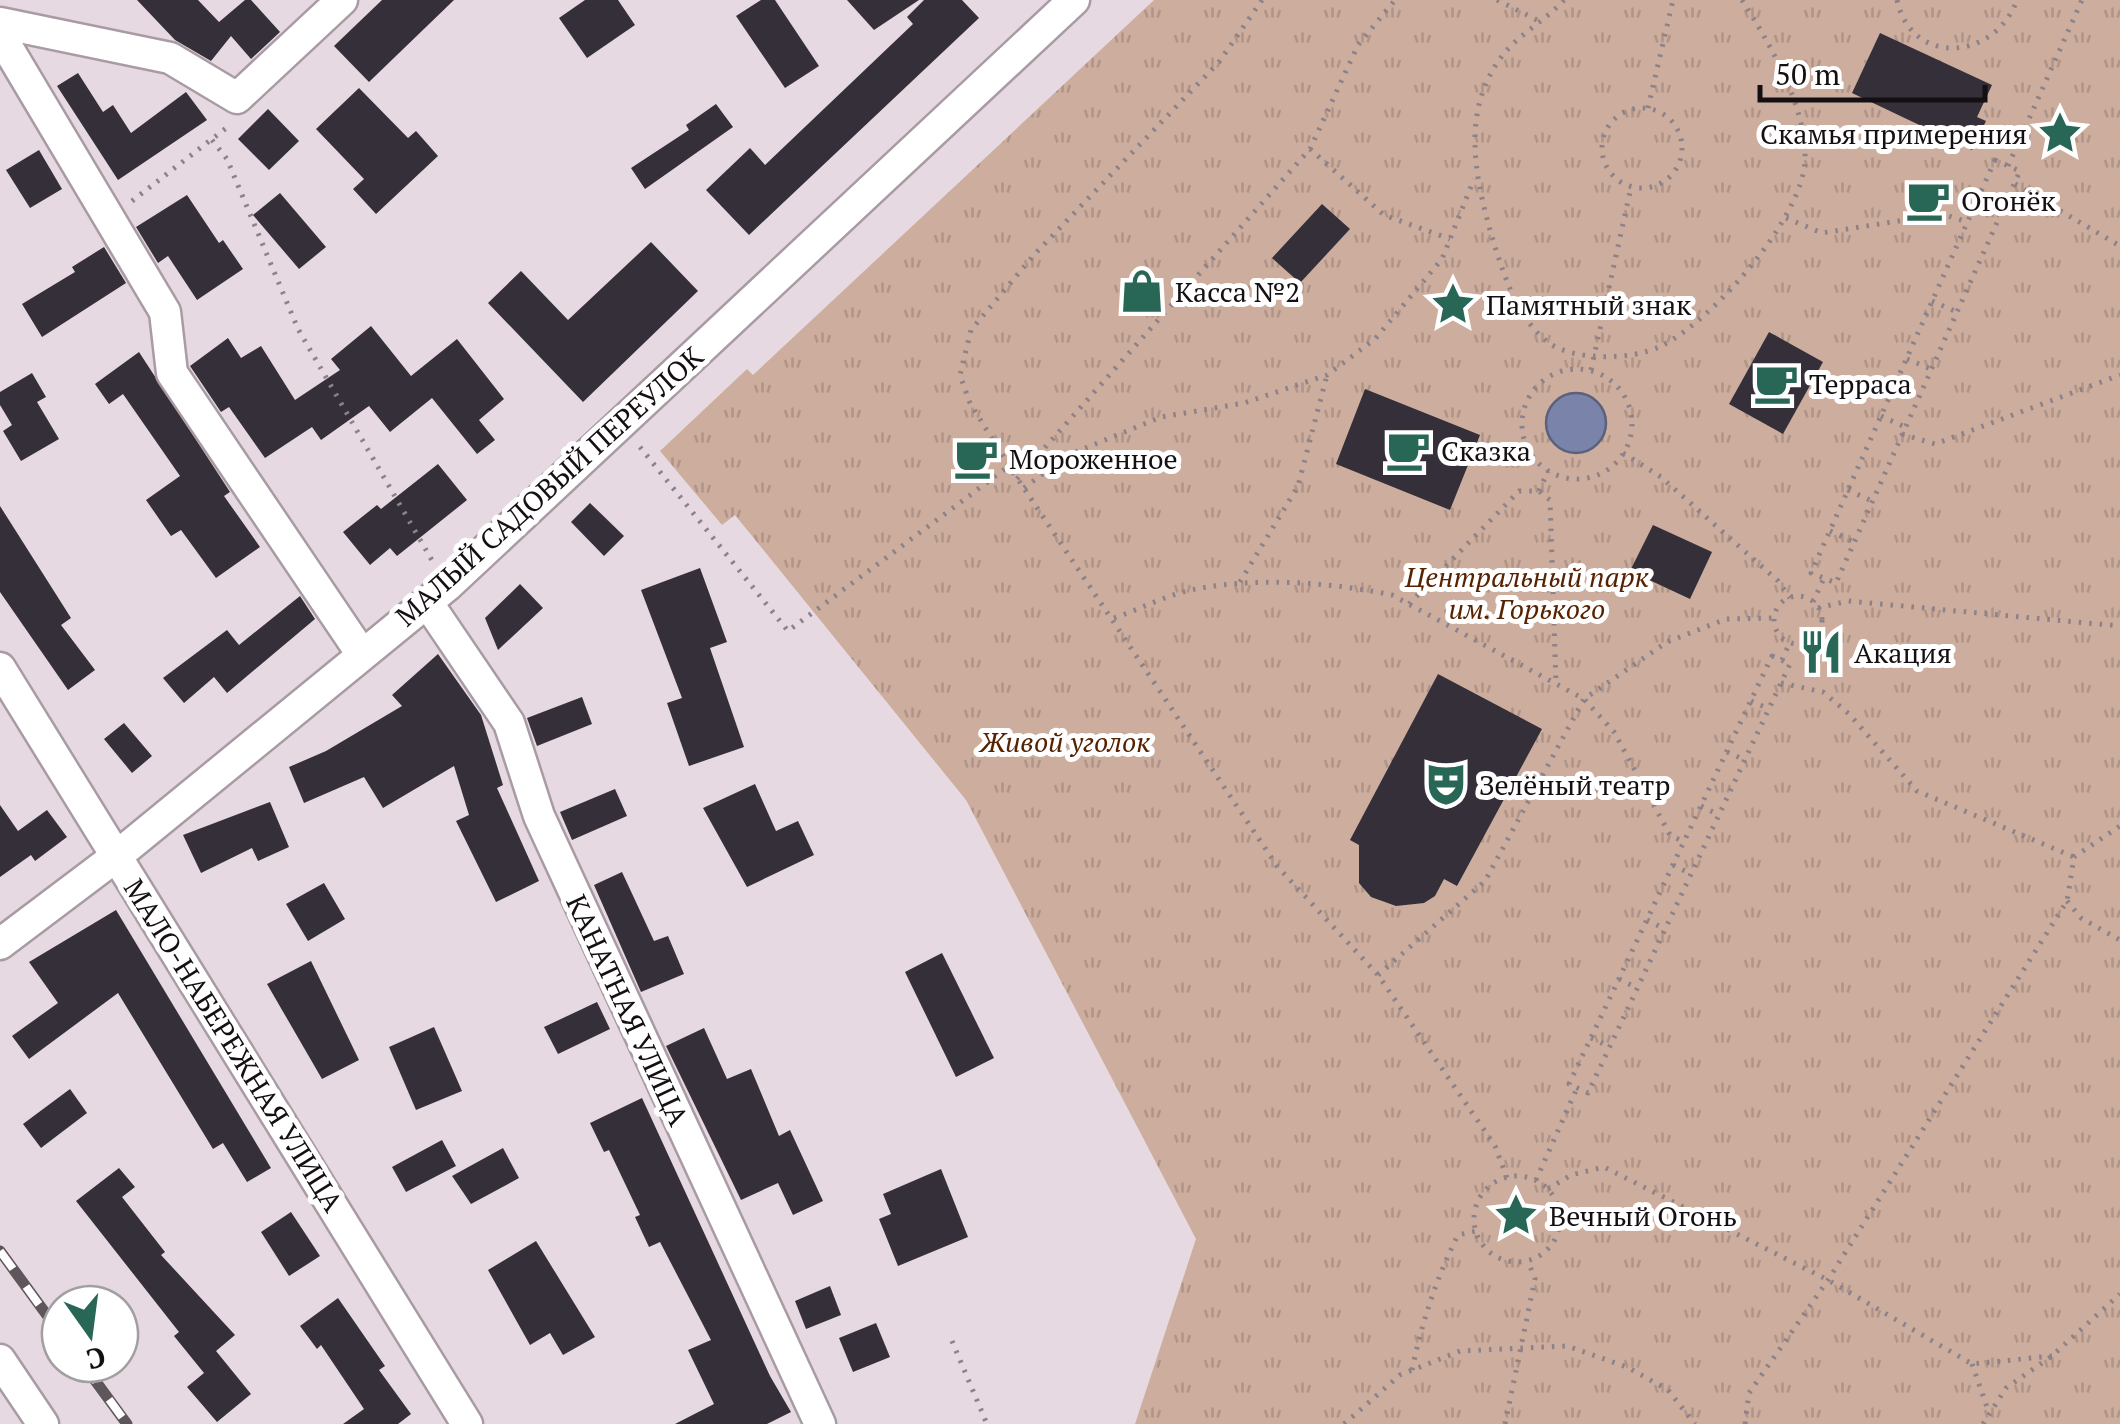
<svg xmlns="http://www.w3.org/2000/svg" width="2120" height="1424" font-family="'PT Serif',serif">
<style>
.park{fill:url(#park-tufts)}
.water{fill:#7a84aa;stroke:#5b617c;stroke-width:2.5}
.building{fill:#342f39}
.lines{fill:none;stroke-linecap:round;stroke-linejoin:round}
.street-casing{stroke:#a89ba3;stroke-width:35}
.path{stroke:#8c8288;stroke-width:5;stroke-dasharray:2.5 8;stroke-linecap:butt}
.street{stroke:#fff;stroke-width:30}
.rail-casing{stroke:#5e565b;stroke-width:11}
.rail{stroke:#fff;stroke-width:8;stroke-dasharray:22;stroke-linecap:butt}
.labels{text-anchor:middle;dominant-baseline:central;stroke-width:10;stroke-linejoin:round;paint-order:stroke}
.poi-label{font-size:28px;fill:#140f12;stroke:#fff;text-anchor:start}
.street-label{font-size:28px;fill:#140f12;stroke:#fff}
.park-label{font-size:28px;font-style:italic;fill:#562200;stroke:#fff}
</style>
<defs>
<pattern id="park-tufts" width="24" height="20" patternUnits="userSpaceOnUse" patternTransform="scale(2.5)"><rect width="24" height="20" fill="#cdae9e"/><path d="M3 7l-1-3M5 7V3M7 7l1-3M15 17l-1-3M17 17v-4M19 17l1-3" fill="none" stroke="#af9487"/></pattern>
</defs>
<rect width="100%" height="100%" fill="#e7d9e2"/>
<path class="park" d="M1154,0H2120V1424H1135L1196,1239L966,800L735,515L722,525L660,451L747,369L753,375Z"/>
<circle class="water" cx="1576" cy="423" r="30"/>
<g class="building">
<path d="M137,0H198L219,22L245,0H251L280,32L251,59L231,36L211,61L175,40Z"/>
<path d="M382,0H454L369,82L334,46Z"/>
<path d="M585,0H618L635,25L587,58L559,18Z"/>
<path d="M761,0H775L819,66L785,88L736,16Z"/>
<path d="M847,0H919L874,30Z"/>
<path d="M924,0H962L979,18L749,235L706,190L750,148L765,165L913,24L907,17Z"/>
<path d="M1880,33L1992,85L1977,117L1986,121L1972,150L1852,93Z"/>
<path d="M78,73L103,112L113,105L131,133L186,92L207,120L118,180L57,86Z"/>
<path d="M359,88L408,138L416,131L438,156L376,214L353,189L364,179L316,129Z"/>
<path d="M716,104L733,127L645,189L631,168L689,130L686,125Z"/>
<path d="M268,109L299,141L269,170L238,139Z"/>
<path d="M39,150L62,189L30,208L6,170Z"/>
<path d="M280,193L326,247L299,269L253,215Z"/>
<path d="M187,195L219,243L223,240L243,269L197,300L168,256L158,263L136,227Z"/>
<path d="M1322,204L1350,229L1300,283L1272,258Z"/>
<path d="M651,242L698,291L583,402L488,303L521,271L568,320Z"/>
<path d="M104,247L126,283L42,337L22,304L75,272L72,267Z"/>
<path d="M371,326L411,376L457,339L504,399L479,420L495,440L477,454L432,398L390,432L369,406L321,440L312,427L265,458L229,407L221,412L190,366L228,338L241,358L261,346L295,400L340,370L331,359Z"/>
<path d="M1769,332L1823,362L1783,434L1729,404Z"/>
<path d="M139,352L230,492L224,496L260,547L216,578L181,530L171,536L146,500L180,476L123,394L109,404L95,384Z"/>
<path d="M32,373L46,397L37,402L59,439L21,461L3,431L12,425L0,405V392Z"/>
<path d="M1365,389L1480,435L1450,510L1336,464Z"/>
<path d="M438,464L467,500L397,556L390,548L370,565L343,532L377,505L381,509Z"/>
<path d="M590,503L624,536L604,556L571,522Z"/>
<path d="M0,506L71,618L61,625L95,670L68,690L0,592Z"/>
<path d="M1653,525L1712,552L1690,599L1630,571Z"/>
<path d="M700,568L727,642L710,648L744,747L689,766L667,703L682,698L641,590Z"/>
<path d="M520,584L543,608L498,650L485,618Z"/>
<path d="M300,596L315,619L227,693L214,677L184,703L163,678L227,630L239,645Z"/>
<path d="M438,654L481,715L503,785L497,788L539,881L496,902L456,821L469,815L454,766L383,808L364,777L304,803L289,767L326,751L402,706L392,695Z"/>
<path d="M1438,674L1542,729L1457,886L1444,879L1435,896L1424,903L1396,906L1371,897L1359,883V845L1350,840Z"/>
<path d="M582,697L592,724L537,746L527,718Z"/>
<path d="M124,723L152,756L132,773L104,739Z"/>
<path d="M755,784L776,831L798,821L814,855L747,887L703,808Z"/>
<path d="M615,789L627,816L572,840L560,812Z"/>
<path d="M270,802L289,847L258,861L252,848L201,873L183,835Z"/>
<path d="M0,805L18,831L47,810L67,837L35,861L31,855L0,877Z"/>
<path d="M622,872L654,941L668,936L684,974L641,992L594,885Z"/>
<path d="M324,883L345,919L308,941L286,904Z"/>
<path d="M116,910L271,1168L247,1182L223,1143L213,1149L118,993L29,1059L12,1036L58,1003L29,962Z"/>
<path d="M942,953L994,1058L956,1077L905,972Z"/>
<path d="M311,961L359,1060L322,1079L267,984Z"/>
<path d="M597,1002L610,1029L558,1054L544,1027Z"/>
<path d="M434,1027L462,1091L416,1110L389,1047Z"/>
<path d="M704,1028L727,1079L751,1069L779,1136L790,1130L823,1201L793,1215L778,1183L741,1200L666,1046Z"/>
<path d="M70,1089L87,1113L41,1148L23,1124Z"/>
<path d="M642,1098L770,1376L791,1412L767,1424H675L714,1404L688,1350L711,1340L660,1242L649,1247L635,1217L640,1215L609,1150L604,1152L590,1123Z"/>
<path d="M442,1140L456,1166L406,1192L392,1167Z"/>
<path d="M503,1148L519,1178L471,1204L452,1176Z"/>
<path d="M119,1168L135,1187L122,1197L165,1252L161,1255L235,1335L216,1351L251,1394L217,1422L187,1387L204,1373L174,1336L179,1332L76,1201Z"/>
<path d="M941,1169L968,1237L898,1266L879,1219L891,1214L883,1194Z"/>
<path d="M291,1212L320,1256L289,1276L261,1232Z"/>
<path d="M536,1241L595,1337L563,1355L550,1333L530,1345L488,1270Z"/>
<path d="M830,1286L841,1315L806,1329L795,1301Z"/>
<path d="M338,1298L385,1366L379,1370L411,1414L398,1424H343L364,1409L321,1345L317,1349L300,1326Z"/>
<path d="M876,1323L890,1357L853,1372L839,1338Z"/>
</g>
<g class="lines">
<g class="street-casing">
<g id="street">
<path d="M0,23L170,58L237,98L342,0"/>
<path d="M0,35L165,312L172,373L361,653"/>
<path d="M427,602L509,723L539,816L820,1424"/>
<path d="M0,668L467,1424"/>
<path d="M0,944L118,855L447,586L1074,0"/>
<path d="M0,1360L43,1424"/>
</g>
</g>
<g class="path">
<path d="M1262,0L1219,62L1033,256L971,330L960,375L970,403L1009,466L1277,866L1378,975L1495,1146L1507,1178"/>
<path d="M1497,0L1541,22"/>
<path d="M1564,0C1546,20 1518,35 1502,56C1462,109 1474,172 1490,230C1501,267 1516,319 1549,343C1575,361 1631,360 1659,347C1711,323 1802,219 1805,161C1807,107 1770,44 1742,0"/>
<path d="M1897,0C1912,68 1995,60 2017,0"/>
<path d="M1648,108L1673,0"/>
<circle cx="1642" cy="148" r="40"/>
<path d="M212,140L227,159L298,329L433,562"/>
<path d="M1310,149L1384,215L1450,239"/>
<path d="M1995,160L2020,171L1836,583L1811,573Z"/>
<path d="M2008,166L2082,0"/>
<path d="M2015,184L2120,246"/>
<path d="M132,201L230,125"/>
<path d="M1786,218L1822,233L1943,214L1967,222"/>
<path d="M1932,301L1957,312"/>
<path d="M1907,359L1931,369"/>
<circle cx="1577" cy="424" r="55"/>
<path d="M1591,370L1631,187"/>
<path d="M1881,416L1905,427"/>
<path d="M1902,434L1935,444L2120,375"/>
<path d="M640,447L788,631L1009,466"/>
<path d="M1623,453L1661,477L1778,581L1790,598"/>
<path d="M1017,479L1310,149L1358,45L1395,0"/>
<path d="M1024,488L1066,456L1161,417L1244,403L1327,375L1375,339L1442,259L1474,179"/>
<path d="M1848,490L1872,501"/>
<path d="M1539,491L1548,471"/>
<path d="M1830,531L1854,542"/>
<path d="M1240,582L1298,486L1327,375"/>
<circle cx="1798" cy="620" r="24"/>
<path d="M1813,602L1824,578"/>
<path d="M1409,604L1519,491H1539L1550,500L1556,684"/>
<path d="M1818,608L1848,601L2120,626"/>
<path d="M1114,618C1141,609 1168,594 1196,589C1258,577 1330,582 1392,595L1584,699L1614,732L1670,835L1684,842"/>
<path d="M1772,656L1790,664L1588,1093L1569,1084Z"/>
<path d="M1782,660L1790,642"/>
<path d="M1781,683L1823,692L1849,714L1917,791L2074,857"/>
<path d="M1751,701L1769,709"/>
<path d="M1727,752L1745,760"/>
<path d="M1701,806L1719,815"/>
<path d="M1673,865L1691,874"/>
<path d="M2067,901L2081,918L2120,940"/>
<path d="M1647,920L1665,929"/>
<path d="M1378,975L1485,881L1584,699L1667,642L1726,619L1774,618"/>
<path d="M1619,979L1637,988"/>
<path d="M1591,1038L1610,1047"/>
<circle cx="1517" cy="1219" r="43"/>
<path d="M1536,1180L1577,1088"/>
<path d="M1548,1189L1571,1175L1604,1167L1828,1280L1972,1364L2052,1356"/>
<path d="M952,1341L987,1424"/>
<path d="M1972,1364L1989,1413"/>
<path d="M1412,1370C1422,1322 1436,1279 1458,1235L1476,1231"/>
<path d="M1344,1424L1400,1375L1460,1351L1567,1346L1627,1367L1668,1390L1695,1424"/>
<path d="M1505,1424L1535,1279L1528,1261"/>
<path d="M1745,1424L1749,1393L1828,1280L2067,901L2074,857L2120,826"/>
<path d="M1983,1424L2006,1388L2052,1356L2120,1294"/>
</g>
<use href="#street" class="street"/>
<g class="rail-casing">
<g id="rail">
<path d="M0,1251L60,1333"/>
<path d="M83,1364L127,1424"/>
</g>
</g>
<use href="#rail" class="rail"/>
</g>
<defs>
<g id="sight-bare" transform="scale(3.45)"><path d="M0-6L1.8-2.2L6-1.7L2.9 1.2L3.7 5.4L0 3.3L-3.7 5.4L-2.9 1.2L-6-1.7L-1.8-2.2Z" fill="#286755" stroke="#fff" stroke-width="2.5" paint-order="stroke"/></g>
<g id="cafe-bare" transform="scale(3.45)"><path d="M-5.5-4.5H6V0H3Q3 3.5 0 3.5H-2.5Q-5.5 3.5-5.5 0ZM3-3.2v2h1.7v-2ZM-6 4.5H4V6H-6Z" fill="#286755" stroke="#fff" stroke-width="2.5" paint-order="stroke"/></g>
<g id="shop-bare" transform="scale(3.45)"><path d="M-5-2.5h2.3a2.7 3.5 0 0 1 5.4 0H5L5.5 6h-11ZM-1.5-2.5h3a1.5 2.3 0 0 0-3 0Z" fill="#286755" stroke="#fff" stroke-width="2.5" paint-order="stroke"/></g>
<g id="restaurant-bare" transform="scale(3.45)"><path d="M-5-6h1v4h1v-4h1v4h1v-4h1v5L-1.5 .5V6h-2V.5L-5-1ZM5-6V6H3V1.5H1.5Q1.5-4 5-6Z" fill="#286755" stroke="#fff" stroke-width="2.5" paint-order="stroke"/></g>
<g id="theatre-bare" transform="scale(3.45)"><path d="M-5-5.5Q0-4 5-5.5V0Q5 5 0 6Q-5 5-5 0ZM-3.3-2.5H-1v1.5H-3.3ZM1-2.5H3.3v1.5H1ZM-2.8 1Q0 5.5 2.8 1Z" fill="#286755" stroke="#fff" stroke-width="2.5" paint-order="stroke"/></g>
</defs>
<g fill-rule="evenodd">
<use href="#sight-bare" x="2060" y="133"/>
<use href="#cafe-bare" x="1928" y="200"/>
<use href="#shop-bare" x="1142" y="291"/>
<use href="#sight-bare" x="1453" y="304"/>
<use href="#cafe-bare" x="1776" y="383"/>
<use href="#cafe-bare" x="1408" y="450"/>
<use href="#cafe-bare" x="976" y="458"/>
<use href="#restaurant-bare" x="1821" y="652"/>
<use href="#theatre-bare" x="1446" y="784"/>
<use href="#sight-bare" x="1516" y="1215"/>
</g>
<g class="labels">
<g class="poi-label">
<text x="2027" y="133" text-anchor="end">Скамья примерения</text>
<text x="1961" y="200">Огонёк</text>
<text x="1175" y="291">Касса №2</text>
<text x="1486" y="304">Памятный знак</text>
<text x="1809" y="383">Терраса</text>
<text x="1441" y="450">Сказка</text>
<text x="1009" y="458">Мороженное</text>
<text x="1854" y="652">Акация</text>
<text x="1479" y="784">Зелёный театр</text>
<text x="1549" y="1215">Вечный Огонь</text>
</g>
<g class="street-label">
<text transform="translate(549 486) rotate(-42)">МАЛЫЙ САДОВЫЙ ПЕРЕУЛОК</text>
<text transform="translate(628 1010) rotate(65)">КАНАТНАЯ УЛИЦА</text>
<text transform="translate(234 1045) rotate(58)">МАЛО-НАБЕРЕЖНАЯ УЛИЦА</text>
</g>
<g class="park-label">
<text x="1527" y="576">Центральный парк<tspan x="1527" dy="32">им. Горького</tspan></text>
<text x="1065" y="741">Живой уголок</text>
</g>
</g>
<g transform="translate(90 1334) rotate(166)"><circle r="48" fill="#ffffff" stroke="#a19fa0" stroke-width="2.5"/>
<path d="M0-8L18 38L0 25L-18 38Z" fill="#286755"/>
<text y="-15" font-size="28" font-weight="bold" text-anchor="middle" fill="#140f12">С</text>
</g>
<path d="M1760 85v15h225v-15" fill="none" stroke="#140f12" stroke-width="5"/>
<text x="1775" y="85" font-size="30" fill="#140f12" stroke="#ffffff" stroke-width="8" paint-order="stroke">50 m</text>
</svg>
